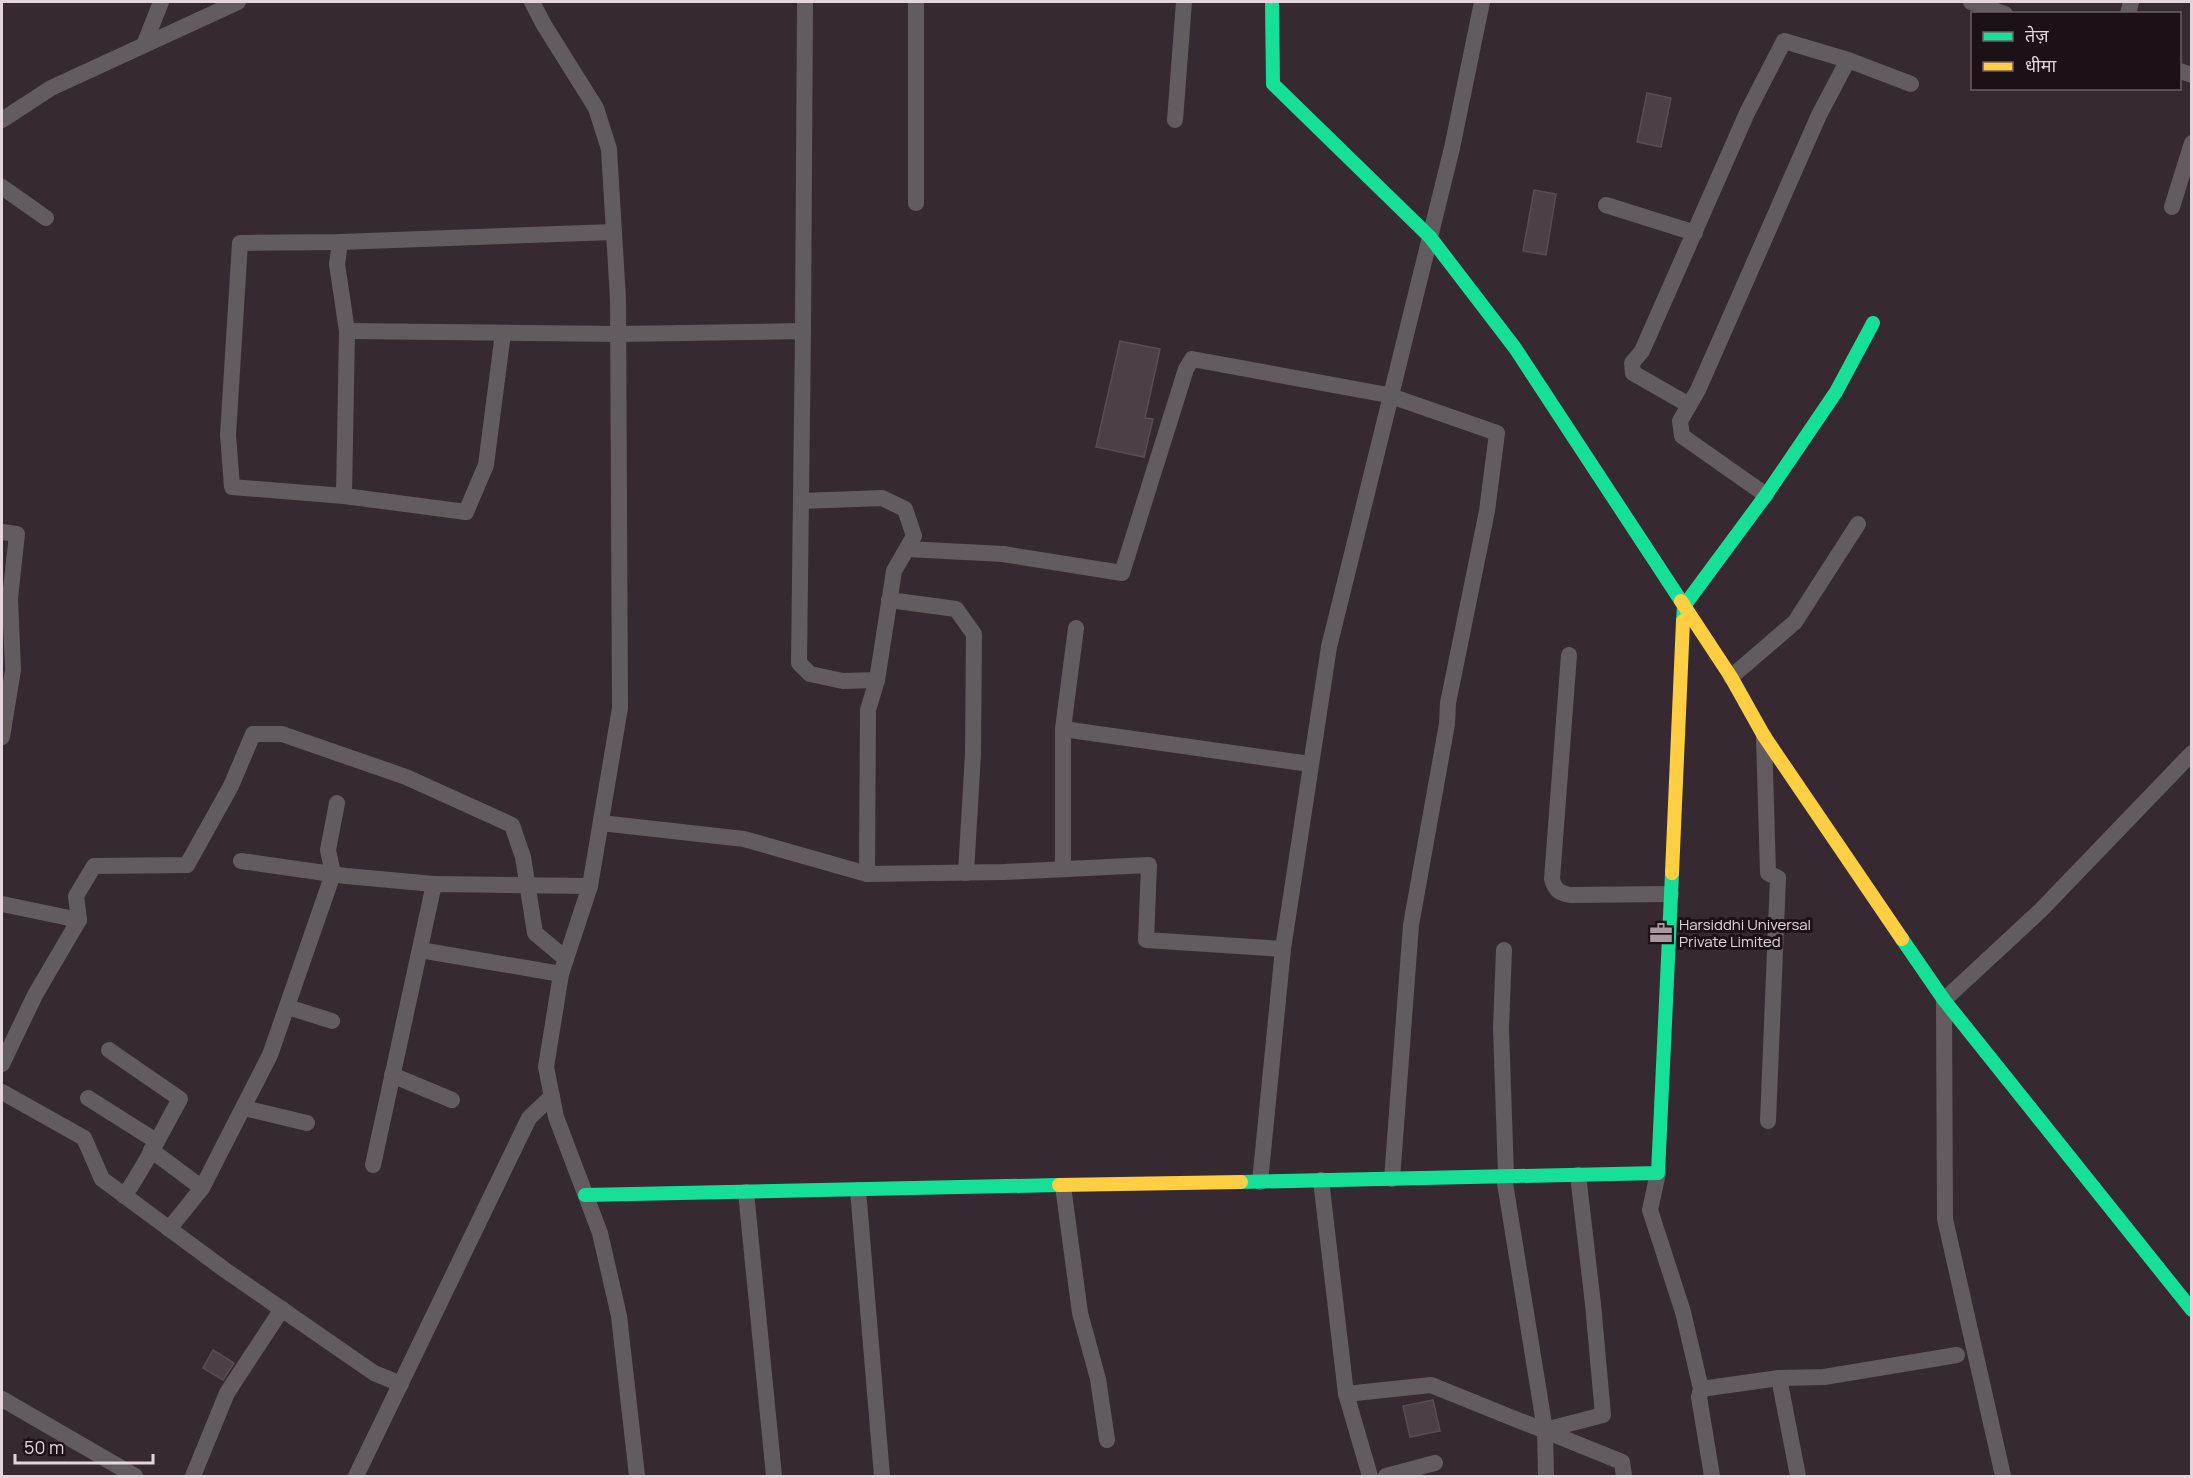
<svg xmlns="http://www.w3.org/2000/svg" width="2193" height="1478" font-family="Manrope,'Noto Sans Devanagari',sans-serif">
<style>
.building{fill:#4c4048;stroke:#594d54;stroke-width:1.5}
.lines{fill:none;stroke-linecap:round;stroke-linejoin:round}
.street{stroke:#625c60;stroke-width:16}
.fast{stroke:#16e098;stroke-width:14}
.slow{stroke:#ffcf43;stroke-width:14}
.labels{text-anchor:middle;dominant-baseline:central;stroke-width:6;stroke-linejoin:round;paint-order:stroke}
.poi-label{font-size:15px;fill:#e4d4dd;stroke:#1c1117;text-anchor:start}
</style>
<rect width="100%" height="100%" fill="#362931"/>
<g class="building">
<path d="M1647,93L1671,98L1661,147L1637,142Z"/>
<path d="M1534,190L1556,194L1546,255L1523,251Z"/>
<path d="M1120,341L1160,349L1145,418L1153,419L1144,457L1096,447Z"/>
<path d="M213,1350L234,1363L223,1380L203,1368Z"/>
<path d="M1433,1400L1440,1431L1410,1437L1403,1406Z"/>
</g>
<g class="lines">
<g class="street">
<path d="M532,2L544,25L596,108L609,149L618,299L620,708L590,886L561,974L546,1067L556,1117L600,1233L619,1316L637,1476"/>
<path d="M916,2V203"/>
<path d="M1971,2L2005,14"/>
<path d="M2128,14L2131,2"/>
<path d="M144,45L161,2"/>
<path d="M2180,71L2192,75"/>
<path d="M2,120L51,88L238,2"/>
<path d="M1175,120L1184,2"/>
<path d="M2,187L46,218"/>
<path d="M1606,205L1695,233"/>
<path d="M2172,207L2192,143"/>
<path d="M340,242L337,264L347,331L344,496"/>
<path d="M347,331L619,334L803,331L799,663L810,674L843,681L877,680"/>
<path d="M803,331L805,2"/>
<path d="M503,333L486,465L466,512L344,496L232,487L228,435L240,243L340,242L614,232"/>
<path d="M1689,405L1633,373L1632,363L1642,351L1747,113L1784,41L1848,60L1911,84"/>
<path d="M1766,495L1682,436L1680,421L1698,390L1819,115L1848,60"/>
<path d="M801,501L882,498L905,509L914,536L894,571L877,680L868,710L867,874"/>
<path d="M2,532L17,534L10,598L13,670L2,737"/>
<path d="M907,549L1003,554L1122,573L1186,369L1192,359L1388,395L1497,433L1487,511L1448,703L1447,724L1411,925L1392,1179"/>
<path d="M889,600L956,609L974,634L973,754L966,873"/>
<path d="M1569,655L1552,879C1555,890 1559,893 1570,895L1671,894"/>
<path d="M1731,677L1795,622L1858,524"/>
<path d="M1063,729L1310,764"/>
<path d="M1764,736L1768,873L1778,878L1768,1121"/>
<path d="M601,823L744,839L867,874L1004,872L1149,865L1146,940L1283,949"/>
<path d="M241,861L346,876L434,884"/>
<path d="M1063,869V729L1076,628"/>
<path d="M2,904L79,920L35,995L2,1064"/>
<path d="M79,920L76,896L94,866L187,865L231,786L253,734H282L406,777L512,825L523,857L535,933L566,959"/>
<path d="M420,950L561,974"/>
<path d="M1504,950L1501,1028L1506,1176"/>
<path d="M288,1007L332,1021"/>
<path d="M109,1050L180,1099C162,1131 146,1165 124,1196"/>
<path d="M392,1075L452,1100"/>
<path d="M2,1092L84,1138L102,1179L225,1270L374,1373L401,1384"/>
<path d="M88,1098L156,1141"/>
<path d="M244,1108L307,1123"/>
<path d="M151,1150L202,1188"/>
<path d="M373,1165L434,884L590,886"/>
<path d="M1658,1173L1650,1210L1683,1312L1701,1389L1699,1397L1712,1476"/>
<path d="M1504,1177L1545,1430L1546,1476"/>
<path d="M1321,1180L1346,1394L1370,1476"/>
<path d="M1260,1182L1283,949L1329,647L1452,148L1482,2"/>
<path d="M1063,1186L1080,1313L1098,1379L1107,1440"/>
<path d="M858,1190L882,1476"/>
<path d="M746,1192L774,1476"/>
<path d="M169,1229L202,1188L270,1055L333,874L328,850L337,803"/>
<path d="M1779,1378L1798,1476"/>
<path d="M1701,1389L1779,1378L1824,1377L1957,1355"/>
<path d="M1346,1394L1431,1385L1622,1462L1624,1476"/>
<path d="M2,1399L135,1476"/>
<path d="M1545,1430L1603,1415L1593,1304L1578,1175"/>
<path d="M193,1476L227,1393L282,1309"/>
<path d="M356,1476L529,1118L552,1096"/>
<path d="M1386,1476L1435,1463"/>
<path d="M2003,1476L1945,1219L1944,1000L2041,910L2192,753"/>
</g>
<g class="fast">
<path d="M1272,2L1273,84L1430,237L1515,348L1681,601"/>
<path d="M1683,621L1684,606L1766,495L1836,392L1873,323"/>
<path d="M1902,939L1944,1000L2192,1310"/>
<path d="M1241,1182L1658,1173L1672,873"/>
<path d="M585,1195L1059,1185"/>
</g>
<g class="slow">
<path d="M1681,601L1731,677L1764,736L1902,939"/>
<path d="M1672,873L1683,621"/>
<path d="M1059,1185L1241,1182"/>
</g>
</g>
<defs>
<g id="office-bare" transform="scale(1.8)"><path d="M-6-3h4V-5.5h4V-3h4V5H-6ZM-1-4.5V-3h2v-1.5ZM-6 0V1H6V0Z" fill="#a798a1" stroke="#1c1117" stroke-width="2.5" paint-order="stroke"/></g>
</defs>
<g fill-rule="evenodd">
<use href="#office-bare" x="1661" y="933"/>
</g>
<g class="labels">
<g class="poi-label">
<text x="1679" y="924">Harsiddhi Universal<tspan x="1679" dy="17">Private Limited</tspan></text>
</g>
</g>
<rect width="2193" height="1478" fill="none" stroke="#e4d4dd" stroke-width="6"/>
<rect x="1971" y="12" width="210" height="78" fill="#1c1117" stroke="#6c5f66" stroke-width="1.5"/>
<rect x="1983" y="32" width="30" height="9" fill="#16e098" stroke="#6c5f66" stroke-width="1.5"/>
<text x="2025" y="42" font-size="18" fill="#e4d4dd">तेज़</text>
<rect x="1983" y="62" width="30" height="9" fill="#ffcf43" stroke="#6c5f66" stroke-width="1.5"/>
<text x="2025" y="72" font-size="18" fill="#e4d4dd">धीमा</text>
<path d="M15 1454v9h138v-9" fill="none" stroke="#e4d4dd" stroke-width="3"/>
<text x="24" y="1454" font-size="18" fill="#e4d4dd" stroke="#1c1117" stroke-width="4.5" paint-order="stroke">50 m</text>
</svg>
